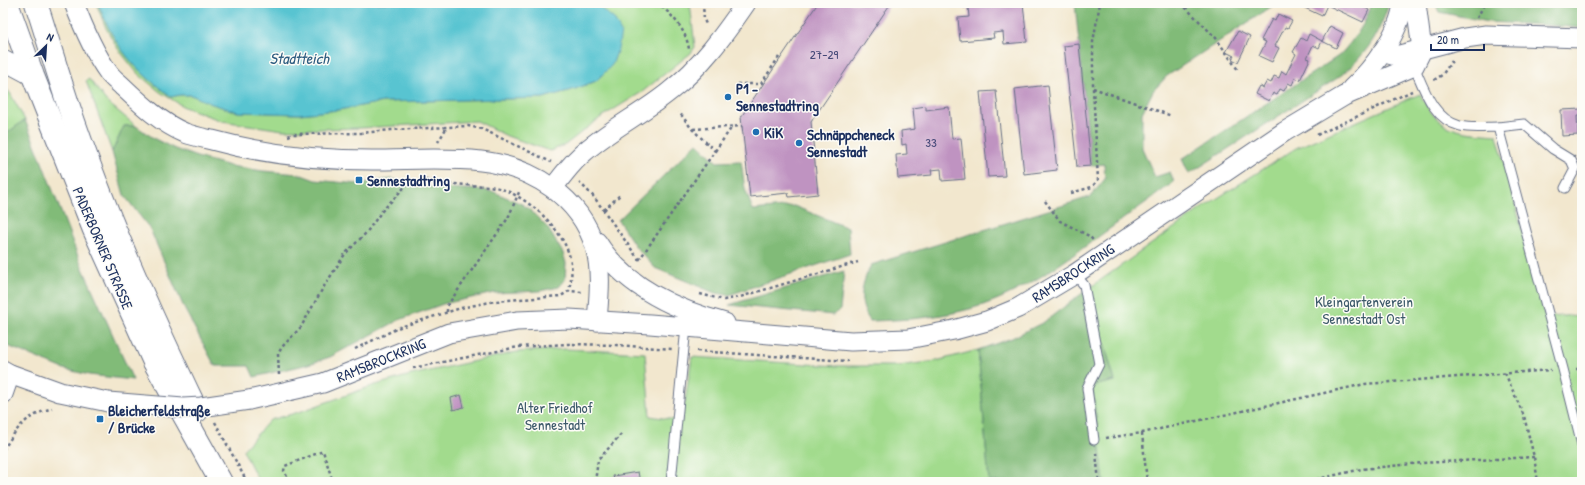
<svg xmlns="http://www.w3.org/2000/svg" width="1585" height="485" font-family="'Patrick Hand',sans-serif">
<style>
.green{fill:#a2db8d;stroke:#5e8576}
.forest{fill:#81bb78;stroke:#4e756b}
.water{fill:#58c4d1;stroke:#3a7a98}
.building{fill:#bf93c1}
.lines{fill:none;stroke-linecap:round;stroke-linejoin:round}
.lane-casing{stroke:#666f85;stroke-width:11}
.street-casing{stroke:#666f85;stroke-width:21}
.secondary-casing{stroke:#666f85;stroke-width:24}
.path{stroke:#666f85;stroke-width:2.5;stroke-dasharray:3 3;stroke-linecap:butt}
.lane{stroke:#fff;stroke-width:9}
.street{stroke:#fff;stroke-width:19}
.secondary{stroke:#fff;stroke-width:22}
.street-bridge-casing{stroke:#666f85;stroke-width:21;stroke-linecap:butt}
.street-bridge{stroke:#fff;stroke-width:19}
.poi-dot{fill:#1f6fb2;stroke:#fdfcf7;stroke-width:1.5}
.labels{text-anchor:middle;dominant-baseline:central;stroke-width:3;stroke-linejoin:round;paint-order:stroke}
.number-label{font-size:13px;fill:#444877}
.poi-label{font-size:15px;font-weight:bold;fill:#1b2f5e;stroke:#fdfcf7;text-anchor:start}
.street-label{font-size:15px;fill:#1b2f5e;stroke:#fdfcf7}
.park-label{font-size:15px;fill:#3d5a6a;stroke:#fdfcf7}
.water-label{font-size:16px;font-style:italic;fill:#2d5c80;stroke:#fdfcf7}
</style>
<rect width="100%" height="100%" fill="#fdfcf7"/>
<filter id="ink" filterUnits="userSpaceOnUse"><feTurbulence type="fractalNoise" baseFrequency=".025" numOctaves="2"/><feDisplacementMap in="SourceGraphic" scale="8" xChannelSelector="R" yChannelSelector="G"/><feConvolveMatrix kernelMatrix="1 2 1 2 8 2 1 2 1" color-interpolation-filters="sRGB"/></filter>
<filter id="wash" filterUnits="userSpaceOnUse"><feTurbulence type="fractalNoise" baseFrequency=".012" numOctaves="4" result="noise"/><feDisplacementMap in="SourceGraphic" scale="16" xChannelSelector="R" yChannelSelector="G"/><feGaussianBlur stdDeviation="0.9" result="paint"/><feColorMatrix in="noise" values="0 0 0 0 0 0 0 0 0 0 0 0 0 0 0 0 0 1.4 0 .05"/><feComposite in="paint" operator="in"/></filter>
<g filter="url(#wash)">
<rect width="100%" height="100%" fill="#f2e7ce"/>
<g class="green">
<path d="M96,3H98C115,48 133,68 171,97L180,95H191L212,104L238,112L299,114L338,110L383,102L543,98L575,89L596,81L599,7L588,3H690L695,47L691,53L642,92L600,118L565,145L550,151L507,136L477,121L360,128L283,130L222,121L184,107L160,92L138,74L118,49L106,28Z"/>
<path d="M89,79L107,102L136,126H124L112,152L86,81Z"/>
<path d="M3,85L10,93L25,120L3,136Z"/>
<path d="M1420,94C1439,132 1457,132 1497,135L1545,317L1582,315V482H1104L1092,386L1115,381L1088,289L1202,208L1296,148Z"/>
<path d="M566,349L645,353L650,416L682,421L692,357L838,366H898L936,361L978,350L989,482H259L243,450L270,420L299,412L372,386L411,375L517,352Z"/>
</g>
<g class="forest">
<path d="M1075,3H1277L1167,76L1153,91L1142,113V148L1155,177L1170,172L1174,182C1152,198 1130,214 1108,230C1069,258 1029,289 983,305C947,317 908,320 870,321C857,302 861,285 871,265L1090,197L1105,179L1104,164L1091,166Z"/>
<path d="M1372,3H1389C1379,36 1365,56 1339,77L1189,174L1182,159L1340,55C1354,39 1366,24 1372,3Z"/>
<path d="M1435,3H1582V28L1547,25L1489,22L1439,12Z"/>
<path d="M25,120L40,157L81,264L133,380L89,375L64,369L3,344V136Z"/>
<path d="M124,126H136L155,139L175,149L197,157L230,166L263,171L299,174L315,180L358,184L392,179L407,183L438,188L484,190L494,192L522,204L531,211L547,227L563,253L566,263L565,280L559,287L539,291L494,293L443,304L399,320L330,357L309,364L254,377L249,366H215L185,310L150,229L124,195L112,152Z"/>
<path d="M697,143L717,162L741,161L745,189L753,210L794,206L848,228L850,254L729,295L715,293L655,268L636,247L618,220Z"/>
<path d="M844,271L840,310L833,315L729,305Z"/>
<path d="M1088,289L1115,381L1092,386L1104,482H989L978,350L1012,338L1044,322Z"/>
</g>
<path class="water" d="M98,3H588L599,7L614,19L621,32L618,49L612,65L596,81L575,89L543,98L383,102L338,110L299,114L238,112L212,104L191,95H180L171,97C133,68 115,48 98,3Z"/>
<g id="blocks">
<g class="building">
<path d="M818,3H891L811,122L818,194L789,197L788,193L750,197L741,117Z"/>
<path d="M963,3H1023L1027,42L1004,44L1003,32L993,33L994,38L960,41L958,18L969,17L968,7L964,8Z"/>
<path d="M1294,3H1355L1369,10L1363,22L1327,5L1322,16Z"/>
<path d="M1278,14L1292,21L1288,28L1285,27L1275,46L1279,48L1272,62L1259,56L1266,42L1261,40L1272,19L1275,21Z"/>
<path d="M1330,26L1343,33L1336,48L1322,41L1319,48L1313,45L1307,58L1310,59L1300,80L1295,78L1292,85L1288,83L1284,91L1280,89L1277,95L1273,93L1269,101L1255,94L1259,86L1263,88L1267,81L1271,83L1274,76L1279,78L1282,71L1286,74L1296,54L1293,52L1301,38L1306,41L1309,34L1322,41Z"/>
<path d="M1238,31L1250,37L1238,62L1232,59L1234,56L1226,52Z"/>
<path d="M1079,44L1091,166L1077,167L1064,46Z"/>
<path d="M1048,85L1057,170L1024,174L1015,89Z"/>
<path d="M996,91L1005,176L988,177L980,92Z"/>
<path d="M926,106V110L949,107L952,139L961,138L965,179L942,181L941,169L931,170L932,175L898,178L896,155L907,154L906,144L902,145L901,131L915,129L913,108Z"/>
<path d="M1582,109V116H1577L1578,135L1562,136L1561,110Z"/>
<path d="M461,395L464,407L453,410L451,398Z"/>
<path d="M638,472L640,482H607L606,480L614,479L613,476Z"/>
</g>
</g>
</g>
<g filter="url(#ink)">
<use href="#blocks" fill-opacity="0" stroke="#666f85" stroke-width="1"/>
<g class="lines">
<g class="lane-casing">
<g id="lane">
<path d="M1414,66C1424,89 1433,119 1460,126C1472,129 1486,127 1498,127L1563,369L1582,445"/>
<path d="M1498,127L1524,124L1553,149L1571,160L1575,169L1565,188"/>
<path d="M1075,274L1084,285L1099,364L1087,388L1094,440"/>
<path d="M671,482L686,327"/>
</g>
</g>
<g class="street-casing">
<g id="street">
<path d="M74,3C83,27 93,51 108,72C112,78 118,82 123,87C141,104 161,123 185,133C193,136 203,138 212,140C263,154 319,160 372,160C408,160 445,157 481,161C532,167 580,197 595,247C602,271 599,296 597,321"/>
<path d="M1382,52L1396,56L1465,38L1486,35L1582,38"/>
<path d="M3,60L33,76"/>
<path d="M1351,89C1373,69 1400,33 1403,3"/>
<path d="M553,188C562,176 570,165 581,155C608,130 642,114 670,91C701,67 724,35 746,3"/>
<path d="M597,242C624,286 676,310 725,323"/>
<path d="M3,370L10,374L60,392L108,402"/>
<path d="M3,394L10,374"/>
<path d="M249,400L323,383L449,333L517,321L569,319L650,324L851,341L908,339L954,330L987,321L1018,308L1075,274L1284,132L1344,96L1414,66L1422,50L1416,3"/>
</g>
</g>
<g class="secondary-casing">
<g id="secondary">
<path d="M7,3L33,76L94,230L154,362L221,482"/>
<path d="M36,3C47,37 57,71 68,104C103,209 149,311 197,411"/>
</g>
</g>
<g class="path">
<path d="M657,3C673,15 686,30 689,49"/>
<path d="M703,3L704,20L707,26"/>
<path d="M1181,3L1216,38L1238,70"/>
<path d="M1286,6L1289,3"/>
<path d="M1477,18L1485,3"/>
<path d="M1434,80L1442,75L1452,61"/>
<path d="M737,84H761L779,57"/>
<path d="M1093,88L1172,116"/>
<path d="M693,129L742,126"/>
<path d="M1317,135L1412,91"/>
<path d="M288,136L293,134L361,133L391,130L468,126L482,129L551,162"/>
<path d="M438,142L447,127"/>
<path d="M715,151L732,127"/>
<path d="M419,179C435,182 451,184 467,185C476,186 486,185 495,187C525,194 563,228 570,258C573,269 571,280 569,291"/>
<path d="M579,182L594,197L639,260"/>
<path d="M1071,193L1092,187L1098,180L1093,88V42L1100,3"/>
<path d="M1045,201L1060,221L1089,236L1093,240"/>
<path d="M604,210L620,195"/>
<path d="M639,260L715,151L692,129L679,112"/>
<path d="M700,294L724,300L740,297L858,262"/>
<path d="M447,312V306L508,218L520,190"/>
<path d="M355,349L400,327L461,308L495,301L561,296L569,291L582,292"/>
<path d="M697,351L848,361"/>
<path d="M413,368L518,347L567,344L616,345L672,349"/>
<path d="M1576,369H1582"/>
<path d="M1505,373L1524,416L1534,457L1538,482"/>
<path d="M279,375L278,354L282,347L301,327L323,288L345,254L366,233L382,211L414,177"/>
<path d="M215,422L247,482"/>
<path d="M1142,433L1147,482"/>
<path d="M1106,438L1142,433L1365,384L1551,370"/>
<path d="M3,450C19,426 23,418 52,408"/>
<path d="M1096,453L1099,482"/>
<path d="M290,482L284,471L285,466L323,451L333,482"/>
<path d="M595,482L598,460L623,432"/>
<path d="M1305,482L1362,469L1422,463L1534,457"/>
</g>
<use href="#lane" class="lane"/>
<use href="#street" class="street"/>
<use href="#secondary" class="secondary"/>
<g class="street-bridge-casing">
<path id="street-bridge" d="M108,402L183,408L201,407L249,400"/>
</g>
<use href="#street-bridge" class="street-bridge"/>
</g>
</g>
<g class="poi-dot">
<circle cx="728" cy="97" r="4"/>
<circle cx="756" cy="132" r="4"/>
<circle cx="799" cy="143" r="4"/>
<rect x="355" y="176" width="8" height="8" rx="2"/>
<rect x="96" y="415" width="8" height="8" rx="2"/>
</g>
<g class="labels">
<g class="number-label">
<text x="824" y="54">27-29</text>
<text x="931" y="142">33</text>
</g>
<g class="poi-label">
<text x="736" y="88">P1 -<tspan x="736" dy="17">Sennestadtring</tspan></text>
<text x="764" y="132">KiK</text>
<text x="807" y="134">Schnäppcheneck<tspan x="807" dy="17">Sennestadt</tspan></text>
<text x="367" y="180">Sennestadtring</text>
<text x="108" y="410">Bleicherfeldstraße<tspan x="108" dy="17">/ Brücke</tspan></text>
</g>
<g class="street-label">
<text transform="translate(103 248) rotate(67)">PADERBORNER STRASSE</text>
<text transform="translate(1073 273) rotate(-33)">RAMSBROCKRING</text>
<text transform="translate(381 360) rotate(-22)">RAMSBROCKRING</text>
</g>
<g class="park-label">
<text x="1364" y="301">Kleingartenverein<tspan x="1364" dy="17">Sennestadt Ost</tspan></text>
<text x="555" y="407">Alter Friedhof<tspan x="555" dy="17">Sennestadt</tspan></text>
</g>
<g class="water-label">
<text x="299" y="58">Stadtteich</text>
</g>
</g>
<rect width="1585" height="485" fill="none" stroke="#fdfcf7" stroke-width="16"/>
<g transform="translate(46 46) rotate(25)" stroke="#fdfcf7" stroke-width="3" paint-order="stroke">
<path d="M0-3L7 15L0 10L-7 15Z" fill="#1b2f5e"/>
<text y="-6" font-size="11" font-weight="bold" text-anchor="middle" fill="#1b2f5e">N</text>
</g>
<path d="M1431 44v6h53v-6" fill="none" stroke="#1b2f5e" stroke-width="2"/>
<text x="1437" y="44" font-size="12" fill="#1b2f5e" stroke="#fdfcf7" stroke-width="3" paint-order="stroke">20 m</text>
</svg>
